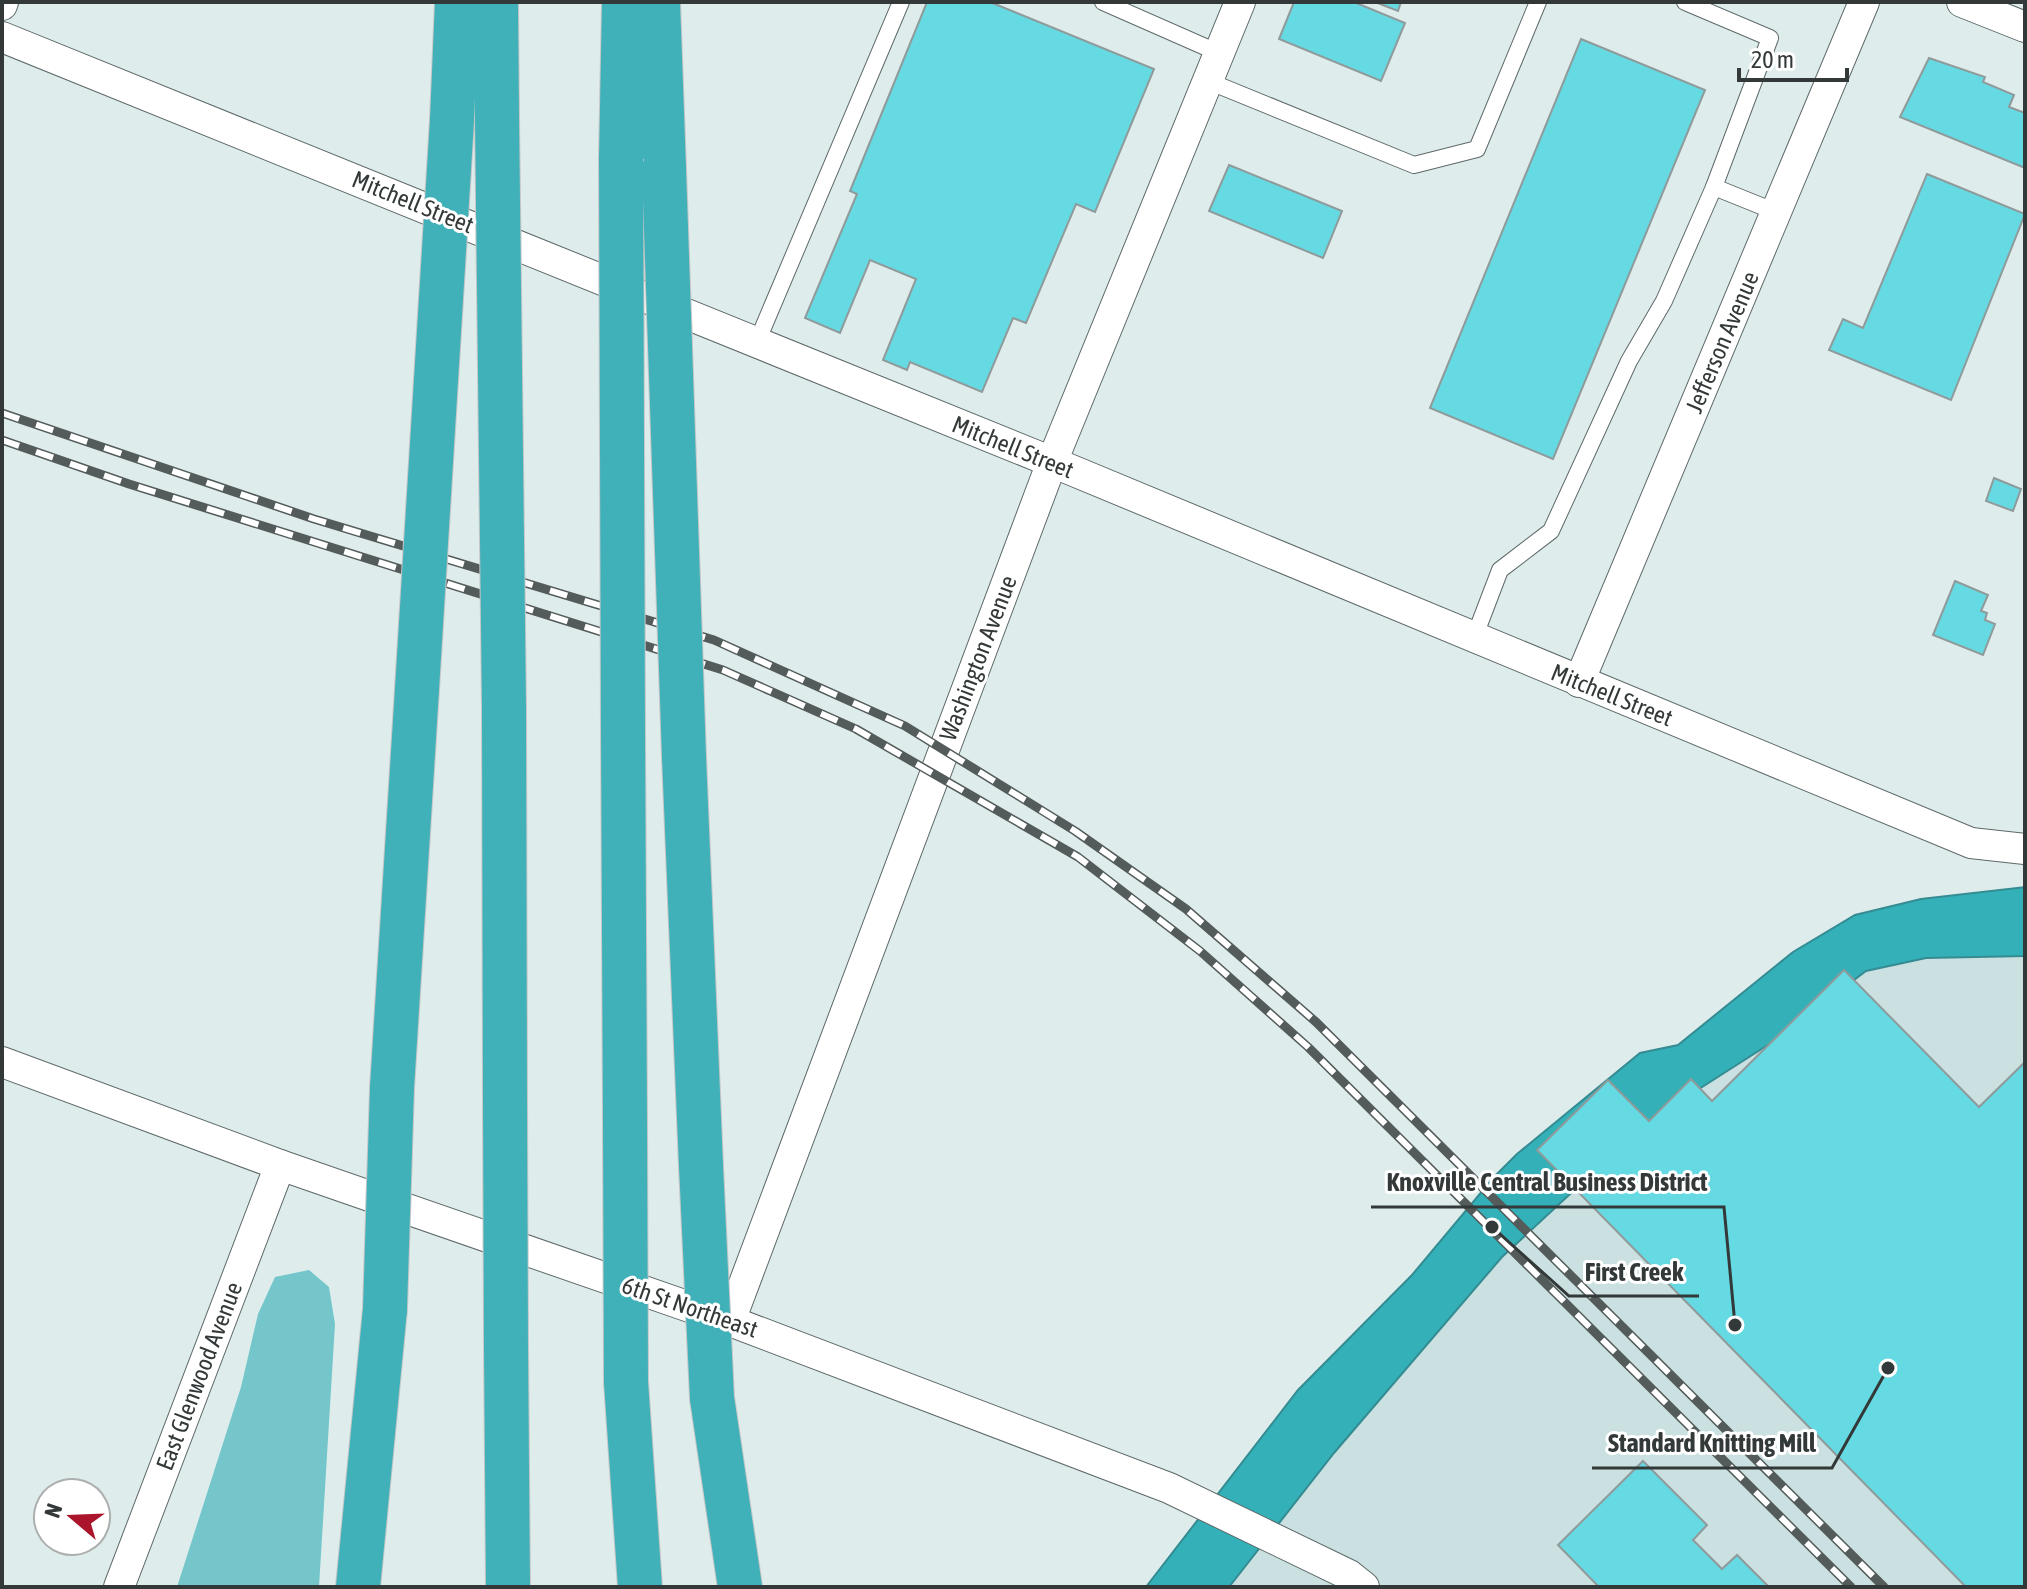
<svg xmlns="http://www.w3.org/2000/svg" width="2027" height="1589" font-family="'Asap Condensed',sans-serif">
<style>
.built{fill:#cae0e1}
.green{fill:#74c6cb}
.water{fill:#34b0b8;stroke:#348c92;stroke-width:2}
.building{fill:#66dae2;stroke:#8f9a9b;stroke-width:2}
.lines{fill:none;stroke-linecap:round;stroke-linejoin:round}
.lane-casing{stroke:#5e6969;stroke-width:18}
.street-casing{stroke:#5e6969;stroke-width:32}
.highway-casing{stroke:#c6c7c7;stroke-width:46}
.lane{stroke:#fff;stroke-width:16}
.street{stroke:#fff;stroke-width:30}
.highway{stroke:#41b1b9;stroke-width:44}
.rail-casing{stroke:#545b5b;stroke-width:9}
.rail{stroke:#fff;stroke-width:6;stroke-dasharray:18;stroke-linecap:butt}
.highway-bridge-casing{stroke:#c6c7c7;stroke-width:46;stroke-linecap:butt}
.highway-bridge{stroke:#41b1b9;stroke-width:44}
.labels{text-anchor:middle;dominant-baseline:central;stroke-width:6;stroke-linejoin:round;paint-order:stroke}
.street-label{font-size:24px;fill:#333838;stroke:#fff}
.leader{fill:none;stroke:#333838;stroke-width:3}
.callout-dot{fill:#333838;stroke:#fff;stroke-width:3}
.callout-label{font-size:26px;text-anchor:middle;font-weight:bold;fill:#333838;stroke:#fff;stroke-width:6;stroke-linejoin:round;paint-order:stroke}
</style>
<rect width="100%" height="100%" fill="#dfecec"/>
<path class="built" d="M2025,956V1587H1229L1334,1453L1502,1257L1563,1198L1710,1082L1866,971L1926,958Z"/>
<path class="green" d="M309,1270L329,1287L335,1324L319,1587H177L241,1387L258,1314L275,1277Z"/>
<path class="water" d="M2025,887V956L1926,958L1866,971L1771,1043L1649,1121L1502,1257L1334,1453L1229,1587H1146L1298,1390L1412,1275L1494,1177L1517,1154L1640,1053L1678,1045L1793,952L1855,915L1921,899Z"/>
<g class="building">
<path d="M927,2H990L1154,69L1095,212L1076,204L1026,323L1013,318L982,392L910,362L907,370L883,360L916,279L870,260L840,333L805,318L857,194L850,191Z"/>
<path d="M1294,2H1354L1405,23L1381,81L1279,39Z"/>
<path d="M1375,2H1401L1398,11Z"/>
<path d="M1581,39L1705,90L1553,459L1430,408Z"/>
<path d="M1929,58L1985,77L1983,82L2014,95L2009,107L2025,113V168L1900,117Z"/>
<path d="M1229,165L1342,211L1323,258L1209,211Z"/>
<path d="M1927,174L2025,214L1951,400L1829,350L1843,319L1863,328Z"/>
<path d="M1994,478L2021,489L2013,511L1986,501Z"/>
<path d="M1955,581L1988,595L1981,611L1987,613L1985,620L1995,624L1983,655L1933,635Z"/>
<path d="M1844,970L1979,1107L2025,1062V1587H1966L1537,1150L1608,1080L1649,1121L1691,1079L1712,1101Z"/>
<path d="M1643,1461L1707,1525L1693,1540L1722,1569L1737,1555L1769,1587H1599L1558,1545Z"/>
</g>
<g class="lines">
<g class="lane-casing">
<g id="lane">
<path d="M1103,2L1219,53"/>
<path d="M1685,2L1770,38L1714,187L1776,212"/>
<path d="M1208,81L1414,165L1477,149L1538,2"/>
<path d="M757,342L901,2"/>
<path d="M1474,638L1500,570L1551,531L1629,361L1664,301L1714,187"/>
</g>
</g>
<g class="street-casing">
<g id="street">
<path d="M1962,2L2025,27"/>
<path d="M2,5L3,2"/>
<path d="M2,37L1052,462L1971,843L2025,849"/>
<path d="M1579,682L1864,2"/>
<path d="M2,1062L280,1165L730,1321L1169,1488L1349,1575L1364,1587"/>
<path d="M730,1321L1052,462L1240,2"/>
<path d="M119,1587L280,1165"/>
</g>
</g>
<g class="highway-casing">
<g id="highway">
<path d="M496,2L497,117"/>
<path d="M658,2L664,169"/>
<path d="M452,120L457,2"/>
<path d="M621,159L624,2"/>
<path d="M504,709L505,1101"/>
<path d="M623,731L625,1123"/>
<path d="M684,757L701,1166"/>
<path d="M392,1088L417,689"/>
<path d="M506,1346L508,1587"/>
<path d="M626,1382L640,1587"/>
<path d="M712,1398L740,1587"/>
<path d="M358,1587L385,1309"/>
</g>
</g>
<use href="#lane" class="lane"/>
<use href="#street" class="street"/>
<use href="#highway" class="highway"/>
<g class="rail-casing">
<g id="rail">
<path d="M2,413L314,519L714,640L905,726L1075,831L1186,909L1316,1022L1884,1587"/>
<path d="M2,440L129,484L723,670L856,729L1078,857L1200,951L1308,1047L1851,1587"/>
</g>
</g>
<use href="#rail" class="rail"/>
<g class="highway-bridge-casing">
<g id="highway-bridge">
<path d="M497,117L504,709"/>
<path d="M621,159L623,731"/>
<path d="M664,169L684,757"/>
<path d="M417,689L452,120"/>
<path d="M505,1101L506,1346"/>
<path d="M625,1123L626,1382"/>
<path d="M701,1166L712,1398"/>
<path d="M385,1309L392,1088"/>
</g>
</g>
<use href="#highway-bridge" class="highway-bridge"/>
</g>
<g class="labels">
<g class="street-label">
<text transform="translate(413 202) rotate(22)">Mitchell Street</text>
<text transform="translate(1722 342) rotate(-67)">Jefferson Avenue</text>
<text transform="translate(1013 447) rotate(22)">Mitchell Street</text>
<text transform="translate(978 658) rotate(-69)">Washington Avenue</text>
<text transform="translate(1612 695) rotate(22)">Mitchell Street</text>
<text transform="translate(690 1307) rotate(19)">6th St Northeast</text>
<text transform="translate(199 1376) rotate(-69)">East Glenwood Avenue</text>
</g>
</g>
<path class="leader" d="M1735 1325L1724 1207H1371M1492 1227L1569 1296H1699M1888 1368L1832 1468H1592"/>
<g class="callout-dot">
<circle cx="1735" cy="1325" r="8"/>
<circle cx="1492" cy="1227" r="8"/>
<circle cx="1888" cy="1368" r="8"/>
</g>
<g class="callout-label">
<text x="1547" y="1191">Knoxville Central Business District</text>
<text x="1634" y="1281">First Creek</text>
<text x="1712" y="1452">Standard Knitting Mill</text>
</g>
<rect width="2027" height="1589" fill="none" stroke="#333838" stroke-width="8"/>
<g transform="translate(72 1517) rotate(289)"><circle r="38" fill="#ffffff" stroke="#adafaf" stroke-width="2"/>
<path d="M0-6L14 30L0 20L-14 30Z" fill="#ab152b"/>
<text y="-12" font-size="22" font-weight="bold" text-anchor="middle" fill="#333838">N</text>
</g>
<path d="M1739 68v12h108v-12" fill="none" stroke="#333838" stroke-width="4"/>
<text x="1751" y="68" font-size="24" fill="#333838" stroke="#ffffff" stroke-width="6" paint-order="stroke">20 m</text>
</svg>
